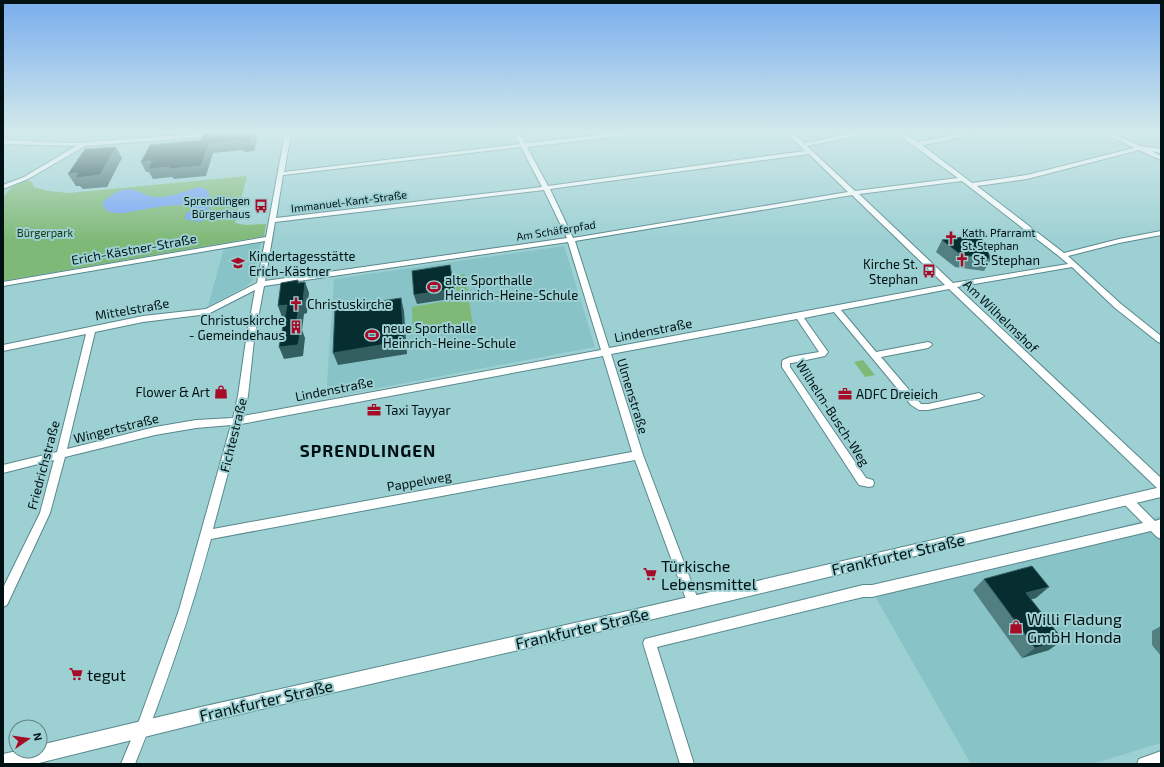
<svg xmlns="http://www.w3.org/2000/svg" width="1164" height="767" font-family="'Exo 2',sans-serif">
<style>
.built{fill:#87c3c7}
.green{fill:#7fb977}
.water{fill:#74a2f4}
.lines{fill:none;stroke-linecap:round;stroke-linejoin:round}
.minor-casing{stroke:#58888c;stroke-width:2}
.tertiary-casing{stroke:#58888c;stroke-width:2}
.minor{fill:#fff;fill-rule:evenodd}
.tertiary{fill:#fff;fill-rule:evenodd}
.wall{fill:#527f82}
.shaded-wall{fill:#335f61}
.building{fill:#062e30;stroke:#335f61}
.labels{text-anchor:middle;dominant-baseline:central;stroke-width:4;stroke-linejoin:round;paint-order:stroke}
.far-poi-label{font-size:11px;fill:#011113;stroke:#9dd0d3;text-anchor:end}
.far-street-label{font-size:11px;fill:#011113;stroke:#9dd0d3}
.far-park-label{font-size:11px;fill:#12350e;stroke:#9dd0d3}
.street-label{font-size:13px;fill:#011113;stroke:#9dd0d3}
.poi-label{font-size:13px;fill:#011113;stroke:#9dd0d3;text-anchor:start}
.near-street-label{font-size:16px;fill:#011113;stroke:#9dd0d3}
.near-poi-label{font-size:16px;fill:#011113;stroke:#9dd0d3;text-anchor:start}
.district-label{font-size:17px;font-weight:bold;letter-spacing:1px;fill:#011113;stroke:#9dd0d3}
</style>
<rect width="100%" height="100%" fill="#9dd0d3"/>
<g class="built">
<path d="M261,243L253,280L247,286L208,306L224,248Z"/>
<path d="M564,246L595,347L326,398L334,279Z"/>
<path d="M1161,516V743L1092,764H971L872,591Z"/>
</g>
<g class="green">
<path d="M247,176L235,223L246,225L266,224L264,236L3,281V197L12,187L27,180L32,182L34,187L48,191L69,193Z"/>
<path d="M465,274L473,326L413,333L412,307L458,299L454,276Z"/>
<path d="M863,360L875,375L865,377L854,362Z"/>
</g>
<path class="water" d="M200,187L207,190C213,198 210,218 201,222L188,220L185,218L186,214L192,209V205C176,204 157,207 140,210C132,211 124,214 116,213C111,213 102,210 103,203C104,200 109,197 112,195C136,180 141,199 161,197C175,196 187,190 200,187Z"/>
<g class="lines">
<g class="minor-casing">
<g id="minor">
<path d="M209,133L217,134L214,136L85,146L28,179L3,189V185L24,177L76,146L3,144V140L73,143Z"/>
<path d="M285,133H291L284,172L520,144L513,133H519L525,143L616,133H631L628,135L527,147L548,186L805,151L787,133H793L804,143L854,133H864L861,135L807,146L855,191L958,178L896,133H902L918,142L945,137L962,133H970L969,134L946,141L922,145L972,183L1027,175L1134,148L1104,133H1111L1141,146L1161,149V153L1151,151L1161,156V160L1139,150L1027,179L977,186L1064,253L1119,239L1161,231V235L1119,243L1068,256L1121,304L1161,336V343L1158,342L1115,308L1072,267L957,287L1161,478V489L1157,488L949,289L841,310L876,352L928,342L931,343L932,345L928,348L881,357L921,404H928L979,393L984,396L979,399L928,410H919L911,405L834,312L804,318L828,352L825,356L792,363H790V367L866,478L873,480L874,483L873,486L869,487L859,485L782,367V362L783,360L790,357L819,352L797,319L611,354L643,455L699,602L697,606L693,608L689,606L687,602L635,460L211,539C190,616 165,690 135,764H121L140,718L179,610L231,425L196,428L155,435L65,457L50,513L7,605L3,607V588L40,513L54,460L3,473V465L57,452L86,334L3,351V345L143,316L206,309L257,283L265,241L3,286V282L266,237ZM521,147L542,187L276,218L283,175ZM809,154L848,192L573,238L550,189ZM962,181L1060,257L1068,264L953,283L859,194ZM544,190L567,238L265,281L275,222ZM852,195L945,285L609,348L575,241ZM568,242L601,350L243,416L248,396L254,340L264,286ZM255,290L246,340L238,396L233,418L196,420L155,427L67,449L95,332L143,322L208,314ZM603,356L632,452L213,529L241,424Z"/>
<path d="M1127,496L1131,497L1155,521L1161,519V539L1157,537L1151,531L872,597H863L657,647L694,764H680L643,643L645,639L863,585H872L1143,523L1123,503L1122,500L1123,497Z"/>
<path d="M1161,751V764H1137L1139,759Z"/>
</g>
</g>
<g class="tertiary-casing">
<path id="tertiary" d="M1161,487V497L641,622L201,723L35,764H3V754L17,751H40V745L201,707L641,608Z"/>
</g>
<use href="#minor" class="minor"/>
<use href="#tertiary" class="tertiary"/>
</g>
<g class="wall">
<path d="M942,240L991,259L984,271L955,267L936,252Z"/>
<path d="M984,579L1036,598L1031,599L1049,650L1022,658L973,590Z"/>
<path d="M1161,626V656L1152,645V631Z"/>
</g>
<g class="shaded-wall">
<path d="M223,133H225L228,139L255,133L257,140L254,151L245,152L244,150L213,153L206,176L174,179L172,177L153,179L149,172H146L141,162L151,161L169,167L209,144Z"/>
<path d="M116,147L122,158L107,187L83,189L80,186H76L68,174L78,173Z"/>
<path d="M305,282L309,293L307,313L304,314L302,330L305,338L303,356L284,359L279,347L296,328L299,303Z"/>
<path d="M454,289L456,298L417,304L414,295Z"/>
<path d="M401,298L404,311L407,354L338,365L333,353Z"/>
<path d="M287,305L291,316L282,317L278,306Z"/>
<path d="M1049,587L1036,598L1014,604L1026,593Z"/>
<path d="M1063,640L1049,650L1022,658L1035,648Z"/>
</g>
<g class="building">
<path d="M204,133H223H222H253L250,142H241L242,140L209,144L201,166L169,169V167L148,169L151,161L141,162L150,145L201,140Z"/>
<path d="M116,147L100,175L75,178L78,173L68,174L85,149Z"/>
<path d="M975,235H980L991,259L961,255L942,240Z"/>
<path d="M450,265L454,289L414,295L412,271Z"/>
<path d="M298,280V283L305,282L303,302L299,303L296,328L301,327L298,345L279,347L287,305L278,306L281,283Z"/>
<path d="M401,298L404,341L333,353L335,308Z"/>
<path d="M1032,566L1049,587L1026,593L1063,640L1035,648L984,579Z"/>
</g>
<linearGradient id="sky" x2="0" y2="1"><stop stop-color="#79aded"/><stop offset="0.55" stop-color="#d3eaeb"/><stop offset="1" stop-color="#d3eaeb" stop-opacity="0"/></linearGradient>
<rect width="1164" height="240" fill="url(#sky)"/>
<defs>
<g id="bus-bare" transform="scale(1.08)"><path d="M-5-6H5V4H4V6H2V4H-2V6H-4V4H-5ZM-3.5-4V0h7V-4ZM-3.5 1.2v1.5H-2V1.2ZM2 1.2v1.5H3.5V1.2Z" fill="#a60c27" stroke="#9dd0d3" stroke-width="2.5" paint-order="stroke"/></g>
<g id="church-bare" transform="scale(1.08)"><path d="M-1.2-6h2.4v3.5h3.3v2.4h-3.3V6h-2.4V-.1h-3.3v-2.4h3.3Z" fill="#a60c27" stroke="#9dd0d3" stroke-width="2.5" paint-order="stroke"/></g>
<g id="school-bare" transform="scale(1.08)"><path d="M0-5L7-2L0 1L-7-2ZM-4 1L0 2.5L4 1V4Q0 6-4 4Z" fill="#a60c27" stroke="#9dd0d3" stroke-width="2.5" paint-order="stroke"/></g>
<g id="stadium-bare" transform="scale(1.08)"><path d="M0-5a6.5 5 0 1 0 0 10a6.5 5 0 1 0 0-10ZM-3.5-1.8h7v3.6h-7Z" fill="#a60c27" stroke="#9dd0d3" stroke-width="2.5" paint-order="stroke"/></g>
<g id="building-bare" transform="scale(1.08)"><path d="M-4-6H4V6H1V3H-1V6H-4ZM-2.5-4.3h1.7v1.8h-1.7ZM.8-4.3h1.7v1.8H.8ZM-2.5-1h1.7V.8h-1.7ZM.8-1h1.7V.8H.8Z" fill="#a60c27" stroke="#9dd0d3" stroke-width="2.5" paint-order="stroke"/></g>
<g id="shop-bare" transform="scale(1.08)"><path d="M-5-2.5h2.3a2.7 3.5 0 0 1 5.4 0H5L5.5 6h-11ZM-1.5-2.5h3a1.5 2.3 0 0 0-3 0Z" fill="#a60c27" stroke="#9dd0d3" stroke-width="2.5" paint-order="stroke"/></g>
<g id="office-bare" transform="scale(1.08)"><path d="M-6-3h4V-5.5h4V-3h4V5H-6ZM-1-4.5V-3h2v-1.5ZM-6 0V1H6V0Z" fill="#a60c27" stroke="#9dd0d3" stroke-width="2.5" paint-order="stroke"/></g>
<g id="supermarket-bare" transform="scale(1.08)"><path d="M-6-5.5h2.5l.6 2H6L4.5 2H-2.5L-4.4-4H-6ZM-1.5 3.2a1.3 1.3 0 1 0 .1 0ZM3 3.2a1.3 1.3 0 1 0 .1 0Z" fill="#a60c27" stroke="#9dd0d3" stroke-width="2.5" paint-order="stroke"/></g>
</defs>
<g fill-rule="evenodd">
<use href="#bus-bare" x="261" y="206"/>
<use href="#church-bare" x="951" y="238"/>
<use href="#church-bare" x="962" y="260"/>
<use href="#school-bare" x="238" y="263"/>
<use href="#bus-bare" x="929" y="271"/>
<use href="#stadium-bare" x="434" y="287"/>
<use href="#church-bare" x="296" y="304"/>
<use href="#building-bare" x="296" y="327"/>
<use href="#stadium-bare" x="372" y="335"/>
<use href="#shop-bare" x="221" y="392"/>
<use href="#office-bare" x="845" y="394"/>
<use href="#office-bare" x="374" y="410"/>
<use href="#supermarket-bare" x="650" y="574"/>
<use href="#shop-bare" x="1016" y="627"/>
<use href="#supermarket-bare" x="76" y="674"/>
</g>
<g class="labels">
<g class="far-poi-label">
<text x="250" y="200">Sprendlingen<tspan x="250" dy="13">Bürgerhaus</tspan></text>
<text x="962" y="232" text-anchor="start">Kath. Pfarramt<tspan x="962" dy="13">St. Stephan</tspan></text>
</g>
<g class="far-street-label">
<text transform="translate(349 201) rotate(-7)">Immanuel-Kant-Straße</text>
<text transform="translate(556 230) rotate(-9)">Am Schäferpfad</text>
</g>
<g class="far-park-label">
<text x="45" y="232">Bürgerpark</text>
</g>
<g class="street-label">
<text transform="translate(134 249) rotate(-10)">Erich-Kästner-Straße</text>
<text transform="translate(132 309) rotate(-10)">Mittelstraße</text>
<text transform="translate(1001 316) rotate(44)">Am Wilhelmshof</text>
<text transform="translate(653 330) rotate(-11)">Lindenstraße</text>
<text transform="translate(334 389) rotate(-11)">Lindenstraße</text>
<text transform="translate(633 396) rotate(73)">Ulmenstraße</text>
<text transform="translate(833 413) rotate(57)">Wilhelm-Busch-Weg</text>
<text transform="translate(116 428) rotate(-14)">Wingertstraße</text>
<text transform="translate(233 435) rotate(-76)">Fichtestraße</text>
<text transform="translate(43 465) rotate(-75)">Friedrichstraße</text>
<text transform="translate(419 481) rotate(-10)">Pappelweg</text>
</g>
<g class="poi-label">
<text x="249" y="256">Kindertagesstätte<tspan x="249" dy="15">Erich-Kästner</tspan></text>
<text x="973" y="260">St. Stephan</text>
<text x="918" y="264" text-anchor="end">Kirche St.<tspan x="918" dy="15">Stephan</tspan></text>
<text x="445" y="280">alte Sporthalle<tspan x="445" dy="15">Heinrich-Heine-Schule</tspan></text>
<text x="307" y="304">Christuskirche</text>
<text x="285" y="320" text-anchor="end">Christuskirche<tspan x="285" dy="15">- Gemeindehaus</tspan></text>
<text x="383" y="328">neue Sporthalle<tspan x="383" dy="15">Heinrich-Heine-Schule</tspan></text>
<text x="210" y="392" text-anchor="end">Flower &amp; Art</text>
<text x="856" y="394">ADFC Dreieich</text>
<text x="385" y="410">Taxi Tayyar</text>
</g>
<g class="near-street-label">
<text transform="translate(898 554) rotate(-13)">Frankfurter Straße</text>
<text transform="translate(582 628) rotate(-13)">Frankfurter Straße</text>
<text transform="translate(266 700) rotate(-13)">Frankfurter Straße</text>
</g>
<g class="near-poi-label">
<text x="661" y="565">Türkische<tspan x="661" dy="18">Lebensmittel</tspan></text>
<text x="1027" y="618">Willi Fladung<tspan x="1027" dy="18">GmbH Honda</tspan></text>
<text x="87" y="674">tegut</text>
</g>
<g class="district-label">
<text x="368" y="450">SPRENDLINGEN</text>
</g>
</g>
<rect width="1164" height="767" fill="none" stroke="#011113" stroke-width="8"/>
<g transform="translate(28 739) rotate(77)"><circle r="19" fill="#9dd0d3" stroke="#5f8486"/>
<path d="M0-3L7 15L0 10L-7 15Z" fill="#a60c27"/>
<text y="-6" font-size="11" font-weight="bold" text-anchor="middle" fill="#011113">N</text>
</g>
</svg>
